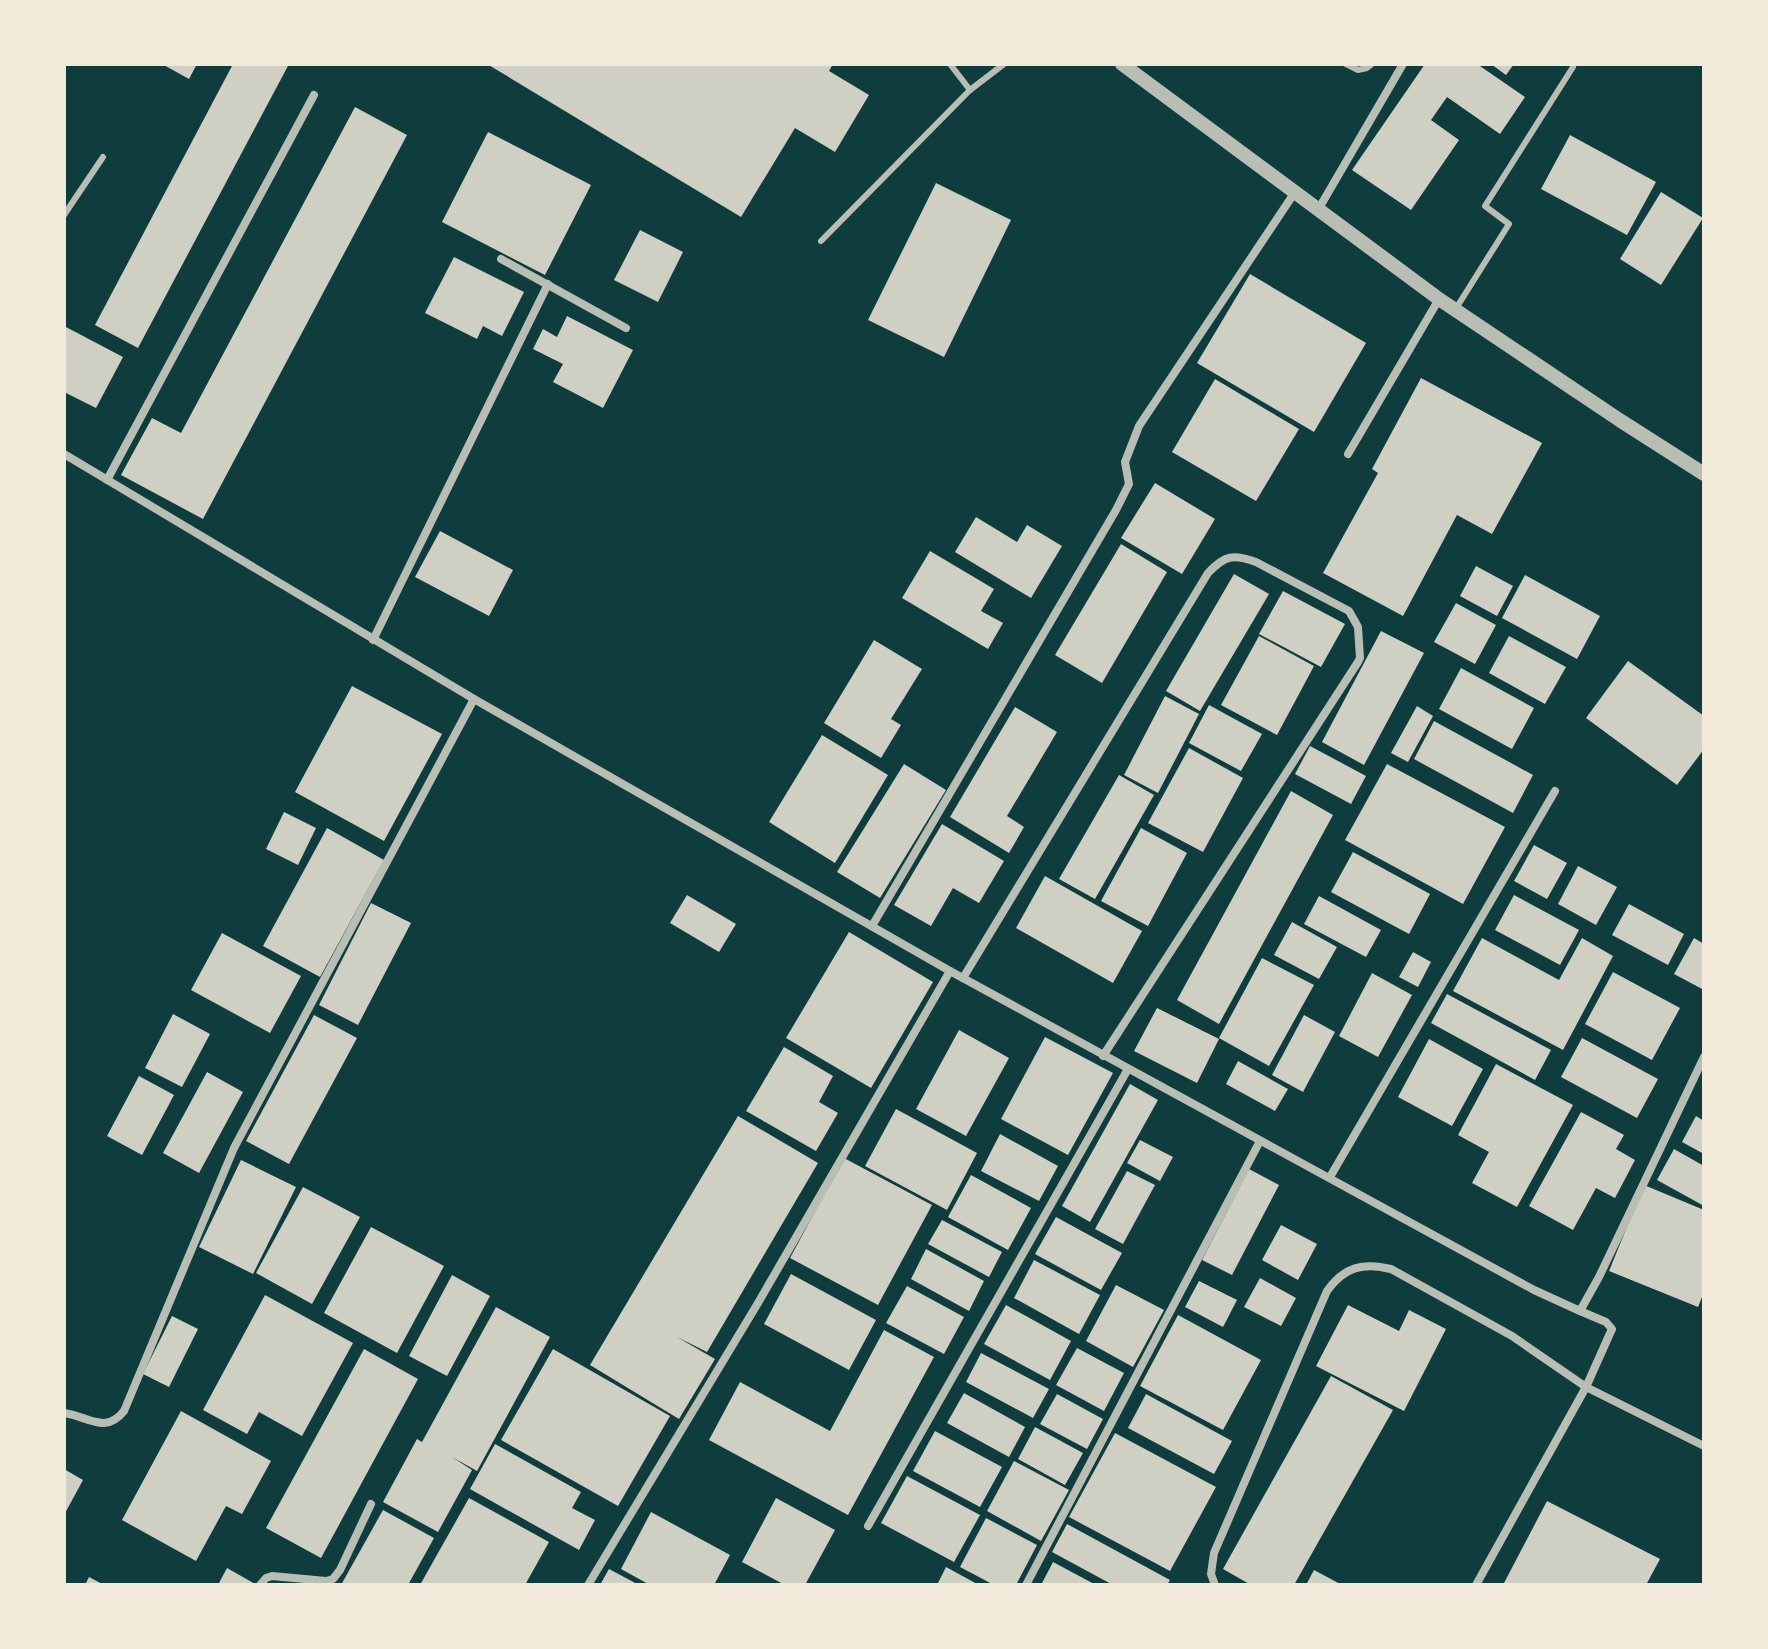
<svg xmlns="http://www.w3.org/2000/svg" width="1768" height="1649" font-family="Literata,serif">
<style>
.building{fill:#cfcfc3}
.lines{fill:none;stroke-linecap:round;stroke-linejoin:round}
.service{stroke:#b8beb3;stroke-width:6}
.minor{stroke:#b8beb3;stroke-width:8}
.tertiary{stroke:#b8beb3;stroke-width:14}
</style>
<rect width="100%" height="100%" fill="#0f3d3e"/>
<g class="building">
<path d="M162,64H197L189,79Z"/>
<path d="M233,64H289L138,348L95,325Z"/>
<path d="M487,64H833L829,71L869,95L835,152L795,128L741,217Z"/>
<path d="M1425,64H1477L1525,97L1500,134L1447,97L1431,120L1459,140L1411,210L1352,170Z"/>
<path d="M1491,64H1514L1506,75Z"/>
<path d="M355,107L407,135L203,519L121,475L152,418L181,433Z"/>
<path d="M488,132L591,185L545,275L442,222Z"/>
<path d="M1570,135L1656,182L1627,235L1541,189Z"/>
<path d="M936,183L1011,220L944,357L868,320Z"/>
<path d="M1661,192L1703,218L1661,285L1620,259Z"/>
<path d="M640,230L683,252L658,302L614,280Z"/>
<path d="M454,257L524,292L502,336L483,326L477,339L425,313Z"/>
<path d="M1250,274L1366,343L1314,432L1197,363Z"/>
<path d="M567,316L633,350L603,408L553,382L563,364L533,349L543,329L557,337Z"/>
<path d="M64,326L123,357L96,408L64,392Z"/>
<path d="M1421,378L1542,443L1492,534L1457,515L1403,616L1323,573L1378,473L1372,469Z"/>
<path d="M1215,379L1299,429L1256,501L1172,452Z"/>
<path d="M1155,483L1215,519L1182,574L1121,538Z"/>
<path d="M976,517L1017,542L1027,525L1062,546L1031,598L955,552Z"/>
<path d="M440,531L513,570L489,616L415,577Z"/>
<path d="M1121,544L1167,572L1102,683L1055,655Z"/>
<path d="M930,551L994,589L981,611L1003,623L988,649L902,598Z"/>
<path d="M1476,566L1513,586L1497,616L1460,596Z"/>
<path d="M1234,574L1269,594L1200,711L1166,691Z"/>
<path d="M1525,575L1600,616L1577,659L1502,618Z"/>
<path d="M1283,591L1345,624L1321,667L1259,634Z"/>
<path d="M1456,603L1496,625L1475,664L1434,642Z"/>
<path d="M1381,631L1424,653L1364,765L1322,742Z"/>
<path d="M1259,636L1314,666L1277,735L1221,705Z"/>
<path d="M1509,636L1566,667L1545,704L1489,673Z"/>
<path d="M874,640L922,669L891,719L901,725L881,758L824,723Z"/>
<path d="M1628,661L1704,716V749L1677,785L1586,718Z"/>
<path d="M1461,668L1534,708L1512,749L1439,709Z"/>
<path d="M352,686L442,734L384,841L295,792Z"/>
<path d="M1165,696L1199,714L1158,793L1124,775Z"/>
<path d="M1209,705L1262,734L1241,771L1189,743Z"/>
<path d="M1417,706L1433,716L1408,762L1391,753Z"/>
<path d="M1015,707L1057,732L1007,816L1024,827L1009,853L950,817Z"/>
<path d="M1434,721L1533,775L1513,813L1414,759Z"/>
<path d="M822,735L888,775L835,863L769,822Z"/>
<path d="M1310,746L1366,776L1351,804L1295,774Z"/>
<path d="M1189,748L1243,778L1203,852L1148,823Z"/>
<path d="M904,764L946,790L880,898L837,872Z"/>
<path d="M1387,764L1505,827L1463,904L1345,840Z"/>
<path d="M1119,775L1154,795L1095,899L1059,879Z"/>
<path d="M1291,791L1333,815L1219,1024L1177,1000Z"/>
<path d="M284,812L316,828L298,865L266,849Z"/>
<path d="M942,824L1004,861L979,903L953,888L931,926L894,905Z"/>
<path d="M327,828L384,860L320,977L263,946Z"/>
<path d="M1141,828L1187,853L1148,926L1101,901Z"/>
<path d="M1534,845L1567,863L1547,899L1514,881Z"/>
<path d="M1353,852L1430,894L1409,934L1331,892Z"/>
<path d="M1578,866L1617,887L1596,925L1558,904Z"/>
<path d="M1045,876L1142,931L1113,983L1016,928Z"/>
<path d="M687,895L736,924L719,952L670,923Z"/>
<path d="M1514,895L1579,930L1560,965L1495,930Z"/>
<path d="M1319,896L1381,930L1366,957L1304,924Z"/>
<path d="M371,903L411,923L358,1025L319,1005Z"/>
<path d="M1629,904L1684,934L1668,965L1612,935Z"/>
<path d="M1292,922L1337,947L1319,979L1274,955Z"/>
<path d="M849,932L933,982L871,1088L786,1038Z"/>
<path d="M222,933L301,976L270,1033L191,990Z"/>
<path d="M1482,938L1559,980L1582,938L1613,956L1563,1050L1453,991Z"/>
<path d="M1694,938L1704,944V990L1674,974Z"/>
<path d="M1413,952L1431,962L1418,987L1399,977Z"/>
<path d="M1262,958L1314,985L1269,1066L1219,1038Z"/>
<path d="M1613,972L1680,1008L1652,1060L1585,1024Z"/>
<path d="M1372,973L1412,995L1378,1057L1339,1036Z"/>
<path d="M1447,994L1551,1050L1535,1080L1431,1023Z"/>
<path d="M1157,1008L1219,1039L1197,1083L1134,1051Z"/>
<path d="M173,1014L210,1034L182,1087L145,1068Z"/>
<path d="M314,1015L357,1038L289,1164L246,1141Z"/>
<path d="M1304,1015L1335,1032L1303,1092L1272,1075Z"/>
<path d="M959,1030L1009,1058L966,1136L916,1109Z"/>
<path d="M1045,1037L1113,1073L1068,1155L1001,1119Z"/>
<path d="M1582,1038L1658,1079L1637,1118L1561,1077Z"/>
<path d="M1429,1039L1483,1069L1452,1126L1398,1097Z"/>
<path d="M784,1047L833,1076L819,1102L838,1113L816,1151L746,1111Z"/>
<path d="M1238,1061L1288,1089L1275,1111L1226,1084Z"/>
<path d="M1496,1064L1573,1105L1517,1207L1472,1183L1489,1152L1458,1135Z"/>
<path d="M207,1072L243,1092L199,1173L163,1153Z"/>
<path d="M139,1076L174,1095L142,1155L107,1136Z"/>
<path d="M1130,1084L1158,1100L1090,1222L1062,1206Z"/>
<path d="M896,1109L977,1153L947,1210L865,1166Z"/>
<path d="M1581,1112L1624,1135L1616,1149L1635,1160L1615,1198L1596,1188L1573,1230L1529,1206Z"/>
<path d="M738,1116L818,1163L707,1352L677,1337L715,1359L679,1419L590,1365Z"/>
<path d="M1696,1116L1704,1121V1154L1682,1142Z"/>
<path d="M1000,1134L1058,1166L1039,1201L981,1171Z"/>
<path d="M1140,1140L1173,1157L1160,1181L1127,1163Z"/>
<path d="M1674,1149L1704,1166V1206L1657,1180Z"/>
<path d="M844,1158L932,1205L878,1305L790,1258Z"/>
<path d="M241,1160L296,1187L253,1274L199,1247Z"/>
<path d="M1249,1169L1279,1185L1232,1275L1202,1260Z"/>
<path d="M1127,1171L1155,1185L1123,1244L1095,1229Z"/>
<path d="M971,1175L1031,1208L1008,1250L948,1217Z"/>
<path d="M1644,1185L1704,1210V1292L1698,1307L1609,1271Z"/>
<path d="M303,1187L360,1217L312,1304L256,1273Z"/>
<path d="M1056,1217L1122,1253L1101,1290L1035,1254Z"/>
<path d="M942,1220L1002,1252L989,1277L928,1244Z"/>
<path d="M1281,1225L1317,1244L1298,1280L1262,1260Z"/>
<path d="M371,1227L444,1266L397,1353L324,1313Z"/>
<path d="M926,1249L984,1281L969,1311L911,1279Z"/>
<path d="M1034,1260L1100,1295L1079,1334L1014,1298Z"/>
<path d="M791,1274L876,1320L849,1370L764,1324Z"/>
<path d="M452,1275L490,1296L447,1376L409,1356Z"/>
<path d="M1260,1278L1296,1298L1281,1326L1244,1307Z"/>
<path d="M1199,1281L1237,1300L1223,1327L1185,1307Z"/>
<path d="M1116,1285L1164,1310L1133,1367L1086,1341Z"/>
<path d="M907,1286L964,1317L944,1354L886,1323Z"/>
<path d="M265,1295L353,1343L302,1436L259,1412L247,1434L203,1410Z"/>
<path d="M1006,1305L1071,1341L1050,1380L984,1344Z"/>
<path d="M1348,1305L1399,1331L1409,1310L1446,1329L1404,1411L1316,1366Z"/>
<path d="M496,1307L550,1337L477,1471L452,1457L472,1470L438,1532L383,1502L417,1439L422,1442Z"/>
<path d="M1178,1315L1261,1360L1223,1430L1140,1386Z"/>
<path d="M172,1316L198,1329L169,1387L143,1374Z"/>
<path d="M884,1330L934,1357L848,1515L709,1440L740,1382L830,1431Z"/>
<path d="M1077,1348L1124,1373L1104,1411L1056,1385Z"/>
<path d="M364,1349L418,1379L321,1558L266,1528Z"/>
<path d="M553,1349L670,1416L618,1506L501,1440Z"/>
<path d="M981,1353L1049,1389L1033,1418L966,1382Z"/>
<path d="M1331,1376L1393,1410L1294,1585H1251L1223,1569Z"/>
<path d="M964,1393L1025,1427L1009,1457L947,1423Z"/>
<path d="M1057,1394L1103,1419L1087,1449L1040,1424Z"/>
<path d="M1146,1394L1232,1441L1214,1474L1128,1428Z"/>
<path d="M181,1411L271,1461L242,1514L226,1506L196,1561L122,1520Z"/>
<path d="M1035,1427L1083,1453L1065,1485L1018,1459Z"/>
<path d="M935,1431L1002,1467L980,1507L913,1471Z"/>
<path d="M1115,1433L1216,1487L1170,1571L1069,1517Z"/>
<path d="M495,1444L581,1492L572,1508L595,1520L579,1550L470,1489Z"/>
<path d="M1014,1461L1069,1490L1041,1541L987,1511Z"/>
<path d="M64,1469L83,1480L64,1515Z"/>
<path d="M907,1476L980,1515L954,1562L881,1523Z"/>
<path d="M469,1498L549,1542L525,1585H420Z"/>
<path d="M776,1498L835,1530L805,1585H785L742,1562Z"/>
<path d="M1547,1501L1660,1559L1646,1585H1503Z"/>
<path d="M383,1510L434,1538L408,1585H341Z"/>
<path d="M651,1512L730,1555L714,1585H650L621,1569Z"/>
<path d="M986,1518L1037,1545L1016,1585H994L960,1567Z"/>
<path d="M1067,1524L1170,1580L1167,1585H1113L1052,1552Z"/>
<path d="M1053,1562L1096,1585H1041Z"/>
<path d="M946,1567L979,1585H937Z"/>
<path d="M227,1568L257,1585H218Z"/>
<path d="M609,1569L639,1585H600Z"/>
<path d="M1314,1570L1342,1585H1306Z"/>
<path d="M89,1577L104,1585H85Z"/>
</g>
<g class="lines">
<g class="service">
<path d="M950,64L970,90"/>
<path d="M1346,64L1358,70L1367,68L1372,64"/>
<path d="M64,215L103,157"/>
<path d="M821,241L970,90L1004,64"/>
<path d="M1455,310L1509,224L1485,206L1573,67"/>
</g>
<g class="minor">
<path d="M1318,210L1403,64"/>
<path d="M501,259L626,328"/>
<path d="M64,454L474,699L950,971L1534,1290L1580,1311L1599,1277L1704,1057"/>
<path d="M1348,454L1439,299"/>
<path d="M107,480L314,95"/>
<path d="M373,640L548,284"/>
<path d="M872,926L1116,510L1129,484L1125,462L1139,426L1295,192"/>
<path d="M963,978L1208,573C1225,555 1233,554 1256,562L1349,611L1358,627L1360,658L1358,662L1103,1056"/>
<path d="M1330,1177L1555,791"/>
<path d="M1580,1311L1606,1322L1612,1329L1586,1387L1704,1446"/>
<path d="M64,1413C88,1416 105,1435 124,1411L234,1148L474,699"/>
<path d="M868,1526L1128,1069"/>
<path d="M260,1585L266,1578L272,1576L326,1581L333,1579L340,1570L371,1504"/>
<path d="M588,1585L758,1303L950,971"/>
<path d="M1026,1585L1260,1141"/>
<path d="M1215,1585L1211,1574L1214,1553L1327,1291C1344,1267 1363,1262 1391,1269L1512,1336L1586,1387L1476,1585"/>
</g>
<path class="tertiary" d="M1122,64L1439,299L1621,421L1704,474"/>
</g>
<rect width="1768" height="1649" fill="none" stroke="#f1e9da" stroke-width="132"/>
</svg>
